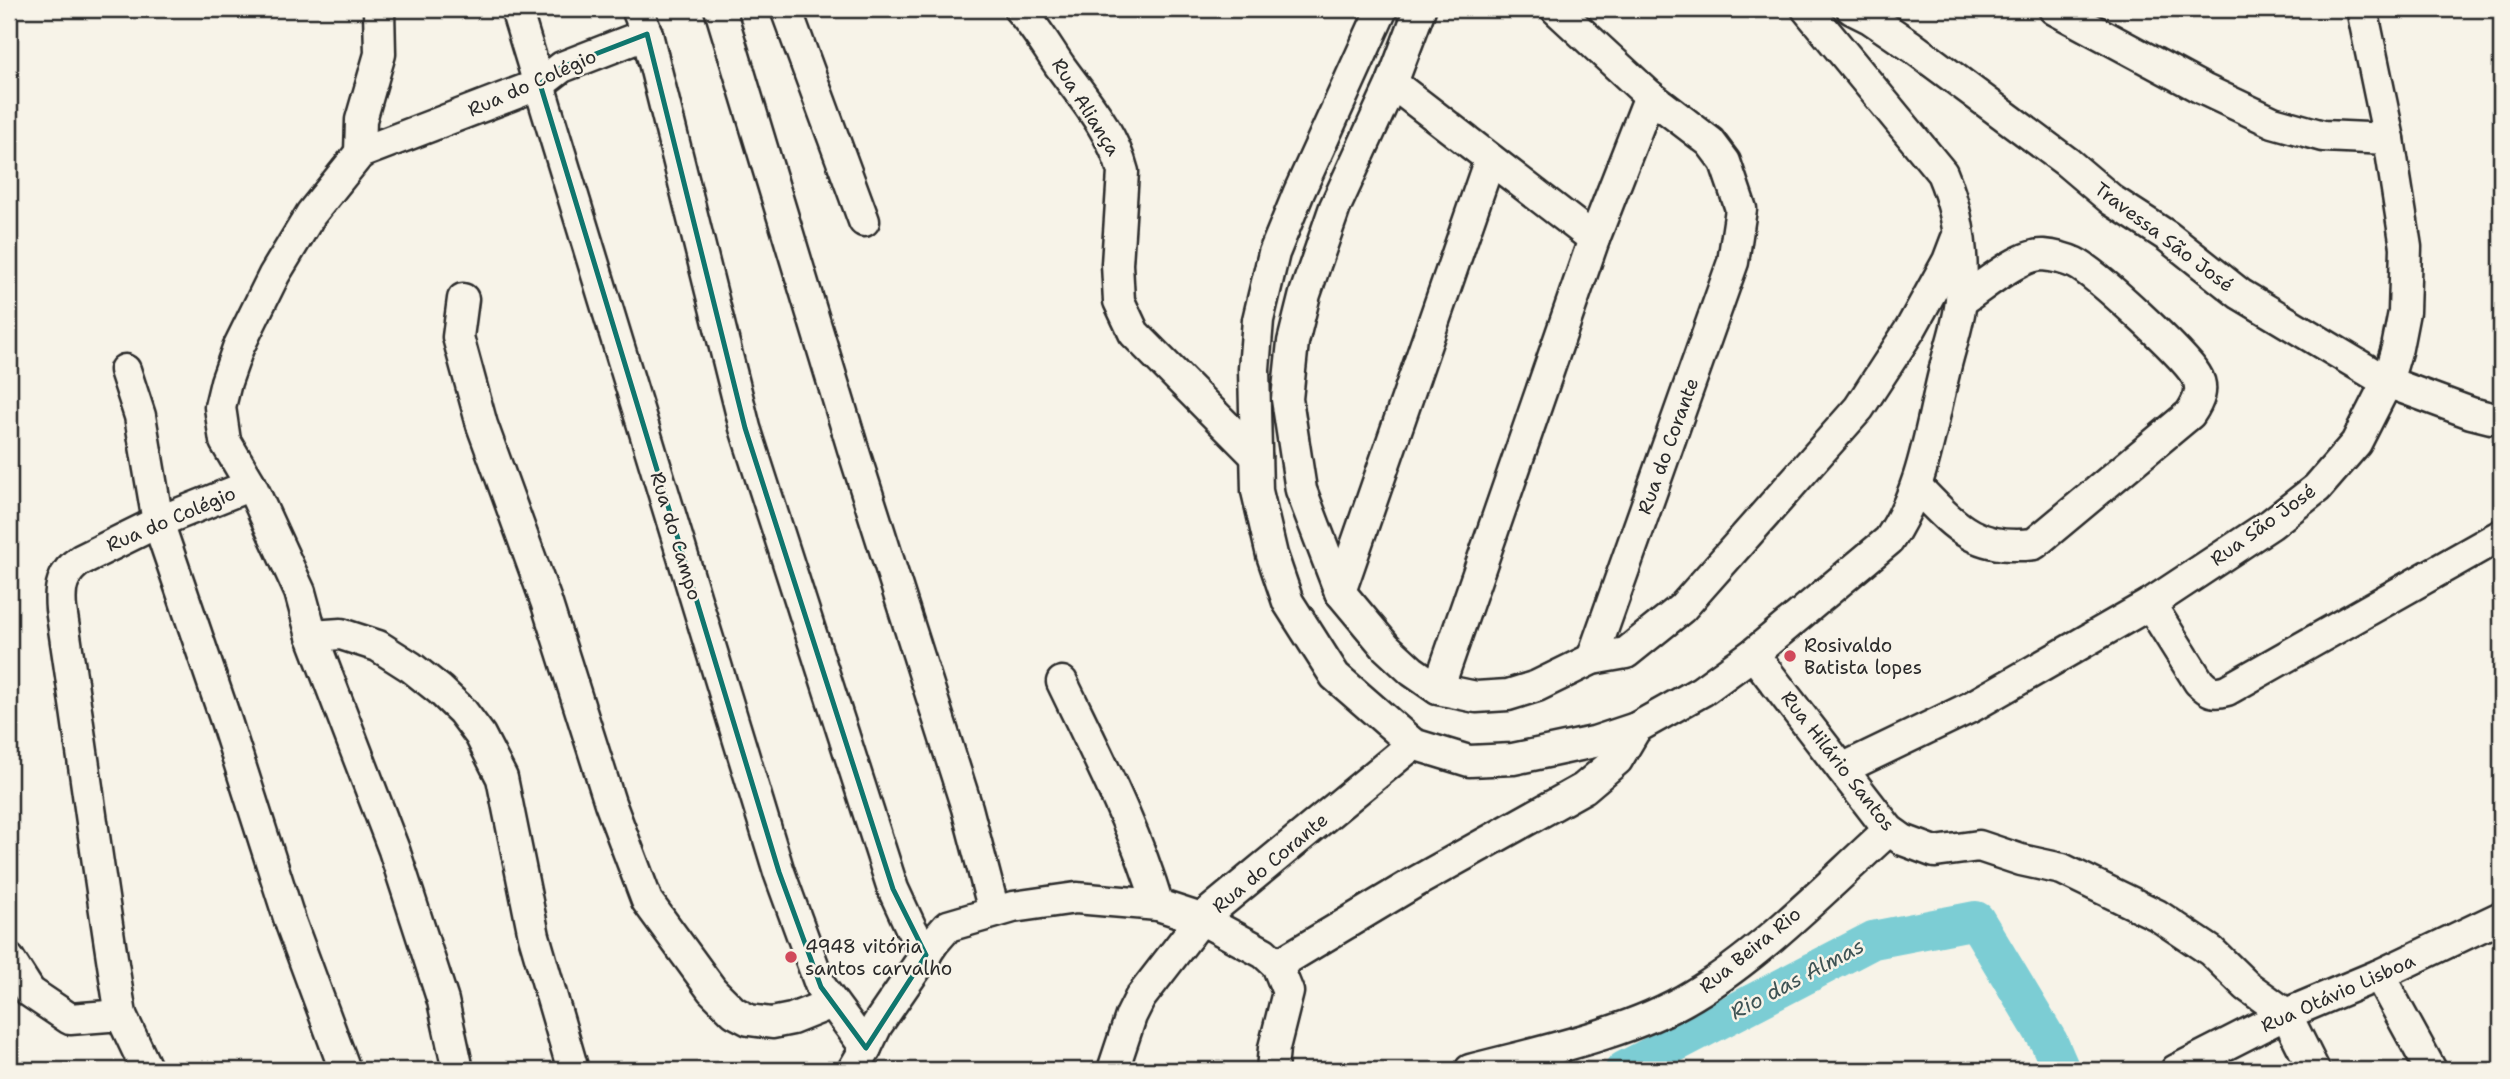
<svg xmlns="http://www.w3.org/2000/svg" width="2510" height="1079" font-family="'Shantell Sans',sans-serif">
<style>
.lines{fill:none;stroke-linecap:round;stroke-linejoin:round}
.river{stroke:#7ccdd4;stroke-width:38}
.minor-casing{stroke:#2b2b2b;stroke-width:35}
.minor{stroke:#f7f3e8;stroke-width:30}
.marked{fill:none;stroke:#0f766e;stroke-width:5;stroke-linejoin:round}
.poi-dot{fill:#d1495b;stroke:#f7f3e8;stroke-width:2.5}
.labels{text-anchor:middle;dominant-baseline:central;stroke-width:5;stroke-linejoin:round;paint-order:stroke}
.street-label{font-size:19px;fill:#2b2b2b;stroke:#f7f3e8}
.poi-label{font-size:19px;fill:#2b2b2b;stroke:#f7f3e8;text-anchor:start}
.water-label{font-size:21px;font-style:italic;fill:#3f5455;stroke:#f7f3e8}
</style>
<rect width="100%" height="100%" fill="#f7f3e8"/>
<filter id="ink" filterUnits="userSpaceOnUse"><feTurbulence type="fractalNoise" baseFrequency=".0143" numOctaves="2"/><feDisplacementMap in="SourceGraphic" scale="14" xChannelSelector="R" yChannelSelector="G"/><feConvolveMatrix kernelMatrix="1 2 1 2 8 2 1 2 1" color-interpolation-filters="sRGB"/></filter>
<g filter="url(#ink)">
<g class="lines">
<path class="river" d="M1624,1070L1873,940L1976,920L2049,1042L2061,1070"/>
<g class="minor-casing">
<g id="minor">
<path d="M516,9L779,872L821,987L866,1048"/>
<path d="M637,9L647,34L745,428L893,889L911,928L926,955"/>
<path d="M720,9L853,449L967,808L994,911"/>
<path d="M786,9L864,221"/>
<path d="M1019,9C1035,26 1047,47 1060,66C1084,99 1113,132 1123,172L1117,264L1119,301L1134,333L1256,456"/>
<path d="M1382,9L1299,192L1274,253L1258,320L1254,369L1257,491L1272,555L1288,602L1335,676L1413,744L1469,761L1513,759L1594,742L1636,728L1702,691L1753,654L1889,540C1923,490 1930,430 1944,373C1949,349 1959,324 1961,300C1964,256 1959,213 1942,173L1807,9"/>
<path d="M1420,9L1392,83L1335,207L1305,294L1293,342L1287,399L1301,490L1340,592L1386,647L1412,671L1438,689L1476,697L1508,695L1537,686L1592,659L1626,653L1682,608L1859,408L1911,328L1948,261L1956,240"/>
<path d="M1556,9L1650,96L1710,142L1725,162L1741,209L1733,262L1592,659"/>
<path d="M1852,9L1870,18L1911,46L2067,162L2113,201L2167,236L2240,294L2387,382L2471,413L2491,418H2501"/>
<path d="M2054,9L2203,89L2273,122L2323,136L2389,139"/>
<path d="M1392,83L1594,239"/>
<path d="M360,153L361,120L380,54L379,9"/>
<path d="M463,299L458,337L482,425L546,601L610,803L647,901L712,990L734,1012L749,1020L772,1023L792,1019L832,1003"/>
<path d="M125,370L140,416L158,522L226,721L291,924L345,1070"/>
<path d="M251,485L300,592L312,636L394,850L443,1001L458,1070"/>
<path d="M1917,487C1955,526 1975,551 2034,544L2190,414C2198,402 2205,389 2196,375C2183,354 2096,273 2075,263C2066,259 2053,256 2043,255C2020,254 1981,288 1961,301"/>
<path d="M1340,592L1490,159"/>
<path d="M2150,604L2199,682C2209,692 2214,694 2227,690L2501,535"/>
<path d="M312,636L341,634L378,646L411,667L440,690L462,711L480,735L502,778L534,936L573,1070"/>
<path d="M1753,654L1889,830L1903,840L1935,852L1979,846L2021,860L2062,869L2157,915L2211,951L2247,986L2286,1014L2314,1070"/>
<path d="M1062,682C1097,755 1135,828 1158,905"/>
<path d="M1438,689L1594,239L1650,96"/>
<path d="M1842,769L1971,707L2150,604L2271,524L2317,488L2356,443L2387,382L2397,348L2404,312L2406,247L2389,139L2362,9"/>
<path d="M9,959L30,992L70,1019L121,1015L147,1070"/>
<path d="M1277,965L1412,884L1584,788L1617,760L1636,728"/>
<path d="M2379,975L2431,1070"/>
<path d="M121,1015C99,880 82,745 61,609C59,588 62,572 81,560L158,522L251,485L225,441L220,407L226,382L238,348L274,275L311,214L360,153L540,84L562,67L647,34"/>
<path d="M853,1070L866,1048L877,1025L934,942L948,926L1013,907L1076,898L1158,905L1201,919L1264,953L1277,965L1288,992L1274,1048L1272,1070"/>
<path d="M1113,1070L1131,1016L1140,998L1201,919L1413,744"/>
<path d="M1470,1070C1539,1052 1631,1033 1693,995C1763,953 1828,885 1889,830"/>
<path d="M2176,1070L2286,1014L2379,975L2501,917"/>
</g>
</g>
<use href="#minor" class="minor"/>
</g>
</g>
<path class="marked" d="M647,34L745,428L893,889L926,955L866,1048L821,987L779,872L540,84L562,67Z"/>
<g class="poi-dot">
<circle cx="1790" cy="656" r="7"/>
<circle cx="791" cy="957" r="7"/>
</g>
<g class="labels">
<g class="street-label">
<text transform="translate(532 83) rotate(-24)">Rua do Colégio</text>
<text transform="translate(1086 107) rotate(58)">Rua Aliança</text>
<text transform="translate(2164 237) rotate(37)">Travessa São José</text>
<text transform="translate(1668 446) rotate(-70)">Rua do Corante</text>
<text transform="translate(171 519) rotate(-23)">Rua do Colégio</text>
<text transform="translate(2263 525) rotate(-36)">Rua São José</text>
<text transform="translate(676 536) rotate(73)">Rua do Campo</text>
<text transform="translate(1838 761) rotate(52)">Rua Hilário Santos</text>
<text transform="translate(1270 863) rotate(-40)">Rua do Corante</text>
<text transform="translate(1750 950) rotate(-39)">Rua Beira Rio</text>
<text transform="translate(2338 993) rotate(-24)">Rua Otávio Lisboa</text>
</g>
<g class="poi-label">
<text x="1804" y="645">Rosivaldo<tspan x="1804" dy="22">Batista lopes</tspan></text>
<text x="805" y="946">4948 vitória<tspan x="805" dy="22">santos carvalho</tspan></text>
</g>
<g class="water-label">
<text transform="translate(1797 979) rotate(-28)">Rio das Almas</text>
</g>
</g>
<rect width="2510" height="1079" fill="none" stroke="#f7f3e8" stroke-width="35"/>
<rect x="18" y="18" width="2475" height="1044" fill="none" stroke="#2b2b2b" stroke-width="2.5" filter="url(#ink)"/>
</svg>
